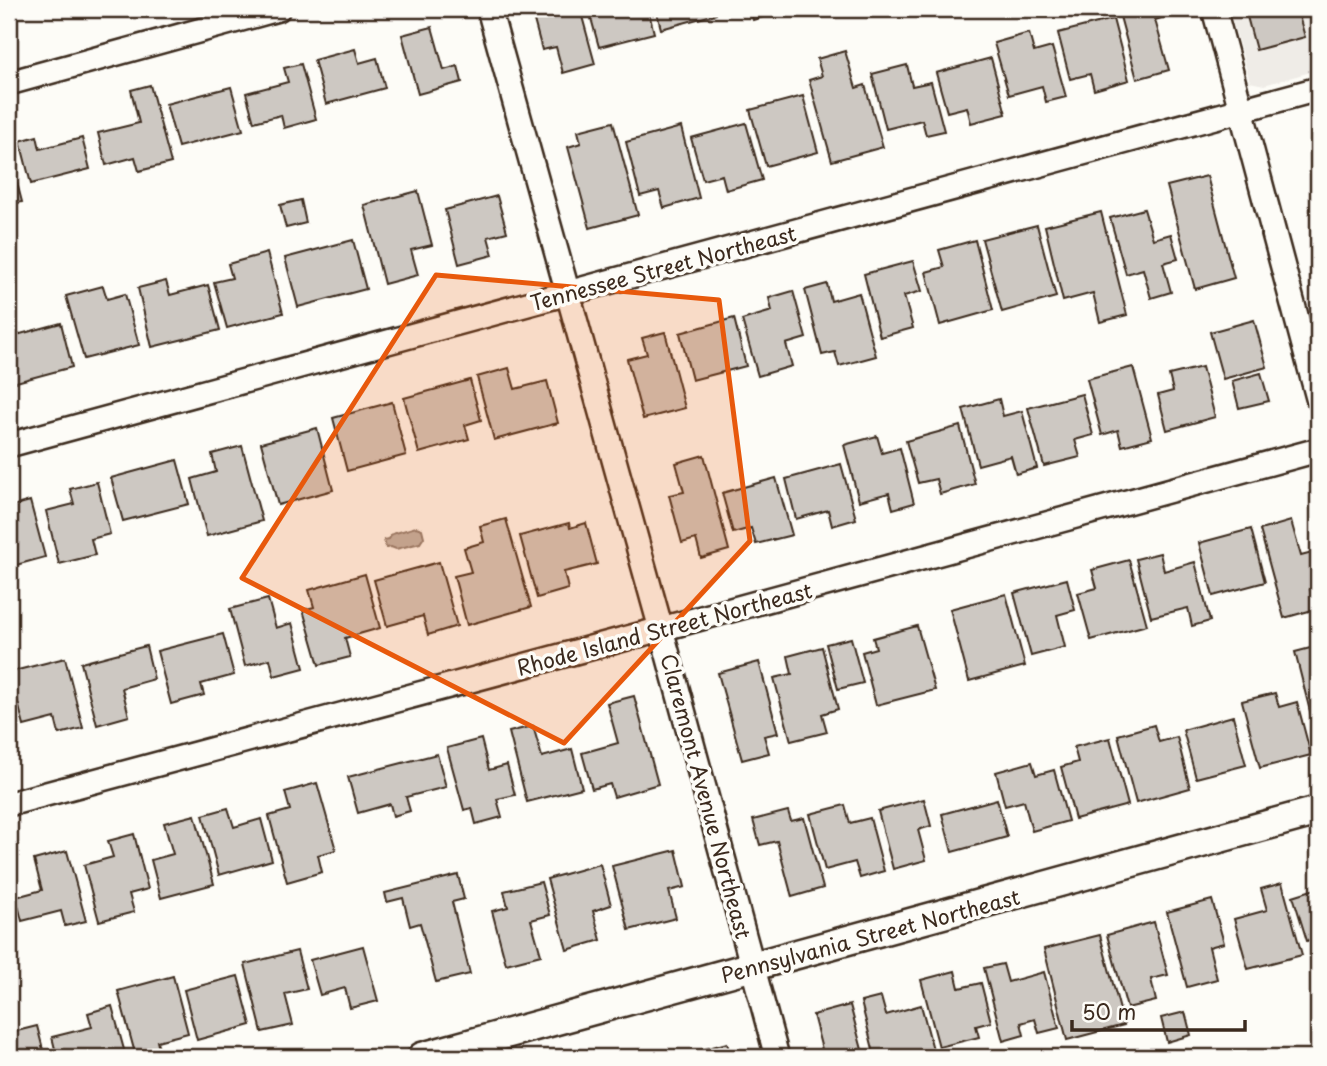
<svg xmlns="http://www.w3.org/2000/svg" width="1327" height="1066" font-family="'Playpen Sans',sans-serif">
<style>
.built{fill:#efece7}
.water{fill:#bbb4ad;stroke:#887d74;stroke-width:2}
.building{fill:#cdc8c2;stroke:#3b2a1e;stroke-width:2}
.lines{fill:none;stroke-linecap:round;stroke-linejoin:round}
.minor-casing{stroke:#3b2a1e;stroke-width:28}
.tertiary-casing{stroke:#3b2a1e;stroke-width:33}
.minor{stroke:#fdfcf7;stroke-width:23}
.tertiary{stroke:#fdfcf7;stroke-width:28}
.marked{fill:#e8590c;fill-opacity:0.2;stroke:#e8590c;stroke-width:5;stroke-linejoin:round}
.labels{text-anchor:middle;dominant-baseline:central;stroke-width:7;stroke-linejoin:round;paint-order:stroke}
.street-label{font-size:21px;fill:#3b2a1e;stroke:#fdfcf7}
</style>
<rect width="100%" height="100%" fill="#fdfcf7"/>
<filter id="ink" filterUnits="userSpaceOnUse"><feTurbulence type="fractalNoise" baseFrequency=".0143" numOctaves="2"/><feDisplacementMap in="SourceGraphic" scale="14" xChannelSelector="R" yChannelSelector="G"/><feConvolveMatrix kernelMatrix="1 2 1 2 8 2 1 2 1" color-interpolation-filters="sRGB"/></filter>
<g filter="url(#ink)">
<path class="built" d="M1229,9H1318V70L1264,85L1250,82Z"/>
<path class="water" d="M416,527L422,529L424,537L420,543L396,549L391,547L386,548L384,540L389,539L392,534Z"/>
<g class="building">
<path d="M531,9H580L595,64L563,73L556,47L542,50Z"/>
<path d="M596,9H648L654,33L599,47L589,11Z"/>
<path d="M656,9H715L716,14L661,29Z"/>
<path d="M750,9H781L782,11L753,20Z"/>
<path d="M1118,9H1169L1171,15L1155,20L1169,70L1137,79Z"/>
<path d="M1245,9H1297L1305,37L1256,50Z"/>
<path d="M1113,19L1129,80L1094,90L1090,74L1070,79L1058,33Z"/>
<path d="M432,27L444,70L458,66L462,82L418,94L402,35Z"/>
<path d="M1029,33L1034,52L1052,47L1066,97L1046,102L1042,86L1009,95L994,43Z"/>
<path d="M355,49L359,63L377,58L385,88L326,104L314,60Z"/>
<path d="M845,51L856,88L865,85L883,147L832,161L809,80L822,76L817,59Z"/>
<path d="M991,58L1006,114L971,123L967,107L947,112L936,73Z"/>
<path d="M301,64L316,119L284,128L281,115L254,122L246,93L288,82L284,68Z"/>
<path d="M907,65L912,86L931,82L944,131L926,135L922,120L886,129L872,74Z"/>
<path d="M150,85L171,163L139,171L135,157L106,165L98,133L139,123L131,90Z"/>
<path d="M231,87L243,130L178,147L166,104Z"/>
<path d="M803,96L818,152L766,166L750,110Z"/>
<path d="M613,122L638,215L590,228L568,147L581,143L578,131Z"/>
<path d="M746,123L762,180L726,190L722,175L703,180L691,138Z"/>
<path d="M681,127L699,198L664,208L659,191L640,196L626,142Z"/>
<path d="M37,136L40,149L82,138L90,169L31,184L20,141Z"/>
<path d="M9,152L22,202L9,205Z"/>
<path d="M1207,176L1234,278L1195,289L1167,186Z"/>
<path d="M418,191L432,245L411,250L418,275L384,284L364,205Z"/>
<path d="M497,196L507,232L488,237L493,255L459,264L445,210Z"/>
<path d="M301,200L306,223L286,228L280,205Z"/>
<path d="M1144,209L1153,239L1171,234L1178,259L1163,263L1171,292L1151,298L1143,269L1126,274L1110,218Z"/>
<path d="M1101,212L1127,315L1100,322L1093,293L1063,301L1045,226Z"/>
<path d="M1037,225L1056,297L1002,312L982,239Z"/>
<path d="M353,240L366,289L298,307L285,258Z"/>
<path d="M975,240L993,310L940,325L926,272L944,267L939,250Z"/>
<path d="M267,253L283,313L227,328L214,282L232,278L228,264Z"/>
<path d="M913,261L922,291L904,296L913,328L880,337L864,274Z"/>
<path d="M166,281L170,295L208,285L220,330L152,347L138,288Z"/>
<path d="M827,284L831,301L859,293L876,356L839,366L835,352L822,355L805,290Z"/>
<path d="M103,286L107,299L125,294L139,345L84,359L66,296Z"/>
<path d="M793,291L806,338L786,344L792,366L758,376L742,320L772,311L769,298Z"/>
<path d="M734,318L746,366L692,380L680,333Z"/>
<path d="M1254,320L1267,367L1223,379L1210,332Z"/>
<path d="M61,323L72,367L9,384V337Z"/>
<path d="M665,332L685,408L643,419L627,359L647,354L642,338Z"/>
<path d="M1133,367L1152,438L1122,446L1118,430L1102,435L1087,379Z"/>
<path d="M1202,367L1215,417L1167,430L1158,395L1173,391L1169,375Z"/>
<path d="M509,368L515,389L547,381L558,423L494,440L477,377Z"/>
<path d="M1261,373L1269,401L1239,408L1232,381Z"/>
<path d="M470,380L481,420L465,425L469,439L419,453L404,398Z"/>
<path d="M1082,394L1093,435L1075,440L1080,457L1044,466L1028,408Z"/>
<path d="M999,399L1003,416L1022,411L1037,468L1016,474L1011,456L978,465L963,409Z"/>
<path d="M392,402L406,455L347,471L333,418Z"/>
<path d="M960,426L975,484L940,494L936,479L918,483L906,441Z"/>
<path d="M317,428L333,490L278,505L261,443Z"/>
<path d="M877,436L882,453L900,448L914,503L893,509L889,493L859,501L844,445Z"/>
<path d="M242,446L262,521L207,536L192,479L216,472L212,454Z"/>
<path d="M704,455L729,550L701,558L696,539L682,543L669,495L684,492L676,463Z"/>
<path d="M177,460L189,504L123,521L111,478Z"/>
<path d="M841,464L856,519L832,526L828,510L796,519L786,479Z"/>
<path d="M776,478L792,535L756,544L751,528L733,533L722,493Z"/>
<path d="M97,482L110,534L91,539L95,555L59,564L46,511L74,504L70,489Z"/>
<path d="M30,501L45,557L9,567V507Z"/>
<path d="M506,519L531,607L467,625L454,576L471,572L464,548L484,542L480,526Z"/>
<path d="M1291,521L1301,556L1316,552L1318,561V587L1310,589L1316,609L1284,618L1260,530Z"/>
<path d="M569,523L570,528L586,523L597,564L564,572L568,589L537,598L520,536Z"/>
<path d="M1251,529L1265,582L1213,596L1199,543Z"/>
<path d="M1160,553L1164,571L1195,562L1210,621L1192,626L1188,608L1151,617L1136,559Z"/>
<path d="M1129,560L1147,625L1091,640L1078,593L1097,588L1092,570Z"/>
<path d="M439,562L457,626L428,635L423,616L387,626L374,580Z"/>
<path d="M365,574L380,628L345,638L350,657L319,665L303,610L314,607L309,590Z"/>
<path d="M1067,579L1075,610L1057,615L1065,647L1031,656L1014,593Z"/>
<path d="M1006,594L1025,666L969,681L950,609Z"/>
<path d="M268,599L276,628L292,623L304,668L274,676L270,659L245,666L230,609Z"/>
<path d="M917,626L935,690L876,705L862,652L876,648L873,638Z"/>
<path d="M223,634L234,675L201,684L204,695L171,704L157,651Z"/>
<path d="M851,638L863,683L838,689L826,644Z"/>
<path d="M146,646L154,679L122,688L129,716L97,725L81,663Z"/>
<path d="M1318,646V743L1295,652Z"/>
<path d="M822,647L838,709L822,714L827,732L791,741L774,678L792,674L788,656Z"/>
<path d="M65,658L83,728L59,734L55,718L24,726L10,672Z"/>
<path d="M759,662L778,733L764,736L769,753L742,760L718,673Z"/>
<path d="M1275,693L1279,707L1297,702L1311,755L1260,768L1242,701Z"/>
<path d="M634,696L658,784L614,797L610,784L592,789L582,753L618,743L607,703Z"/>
<path d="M1233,716L1246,765L1196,778L1183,730Z"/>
<path d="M1154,725L1159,742L1177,737L1190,788L1136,803L1118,735Z"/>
<path d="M533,726L542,757L572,749L582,788L527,802L509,732Z"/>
<path d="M1110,738L1128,805L1075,819L1061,767L1078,762L1074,747Z"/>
<path d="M481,739L489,770L507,765L515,795L497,799L502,817L476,824L472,808L464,810L447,748Z"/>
<path d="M437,754L446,787L406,797L410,811L393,816L390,804L358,813L348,777Z"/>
<path d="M1032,762L1036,775L1054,770L1068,821L1032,831L1024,801L1005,806L996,772Z"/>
<path d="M317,783L336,850L318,855L322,872L287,882L269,816L290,810L285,792Z"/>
<path d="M924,799L931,826L918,830L926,860L893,869L878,811Z"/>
<path d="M997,799L1007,837L952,852L942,814Z"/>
<path d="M845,805L850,823L870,818L884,871L860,878L855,862L825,870L810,814Z"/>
<path d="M228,808L234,827L261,819L272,860L219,875L203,815Z"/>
<path d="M788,811L791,821L804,818L823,888L792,897L777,841L760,845L753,820Z"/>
<path d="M195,815L214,884L161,898L151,860L173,854L164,823Z"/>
<path d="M134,834L148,889L129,894L134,912L99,921L84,865L113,857L108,841Z"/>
<path d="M676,850L685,887L669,891L676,918L629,930L612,866Z"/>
<path d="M67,851L86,921L65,926L61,911L22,921L16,897L42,890L34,860Z"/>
<path d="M600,864L611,905L593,911L601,940L567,950L547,879Z"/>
<path d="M458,875L464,899L452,902L470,974L436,982L420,923L410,926L403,898L387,902L385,893Z"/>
<path d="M541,882L550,915L531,920L541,955L506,964L492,911L508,907L504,891Z"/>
<path d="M1282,883L1302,955L1248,969L1234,919L1267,910L1261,889Z"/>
<path d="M1318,888V937L1307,941L1293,896Z"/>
<path d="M1212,900L1224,943L1209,947L1217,979L1187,987L1167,912Z"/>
<path d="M1154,922L1168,975L1151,979L1156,1001L1127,1008L1107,935Z"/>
<path d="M1100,935L1124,1025L1067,1040L1044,949Z"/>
<path d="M363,946L378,1001L350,1008L345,988L320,995L310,960Z"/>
<path d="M297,951L307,989L285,994L293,1025L262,1032L245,964Z"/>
<path d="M1003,964L1008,982L1044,972L1059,1028L1039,1033L1035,1019L1021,1023L1024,1035L1003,1041L984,968Z"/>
<path d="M955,971L959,988L981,983L991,1022L976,1026L979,1037L939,1047L921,980Z"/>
<path d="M173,976L188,1033L157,1041L161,1057H136L118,991Z"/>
<path d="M238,976L251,1025L197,1040L184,990Z"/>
<path d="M881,997L886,1015L921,1005L934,1053L919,1057H875L861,1002Z"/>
<path d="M850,1005L864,1057H824L813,1015Z"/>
<path d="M112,1006L126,1057H57L52,1037L92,1027L88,1013Z"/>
<path d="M1185,1012L1191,1035L1167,1042L1161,1018Z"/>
<path d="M37,1026L45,1057H9V1053H11L9,1033Z"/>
<path d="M727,1043L731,1057H680L679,1056Z"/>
</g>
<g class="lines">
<g class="minor-casing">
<g id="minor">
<path d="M489,9L661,629L777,1057"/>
<path d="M1214,9L1318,398"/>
<path d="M9,83L278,9"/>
<path d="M9,445L1318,89"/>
<path d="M9,804L661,629L1318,450"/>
</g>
</g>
<g class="tertiary-casing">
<path id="tertiary" d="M422,1057L1318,811"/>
</g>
<use href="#minor" class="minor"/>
<use href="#tertiary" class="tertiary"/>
</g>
</g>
<path class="marked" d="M436,275L719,300L750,541L564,743L242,578Z"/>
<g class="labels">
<g class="street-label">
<text transform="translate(663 267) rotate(-15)">Tennessee Street Northeast</text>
<text transform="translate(664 628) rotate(-15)">Rhode Island Street Northeast</text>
<text transform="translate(707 796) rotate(75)">Claremont Avenue Northeast</text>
<text transform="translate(870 935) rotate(-15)">Pennsylvania Street Northeast</text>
</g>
</g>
<rect width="1327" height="1066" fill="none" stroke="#fdfcf7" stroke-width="35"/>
<rect x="18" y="18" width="1292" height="1031" fill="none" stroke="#3b2a1e" stroke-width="2.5" filter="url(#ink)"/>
<path d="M1072 1020v10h173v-10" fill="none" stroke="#3b2a1e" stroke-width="3.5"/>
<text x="1082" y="1020" font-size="21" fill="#3b2a1e" stroke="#fdfcf7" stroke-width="5" paint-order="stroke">50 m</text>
</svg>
